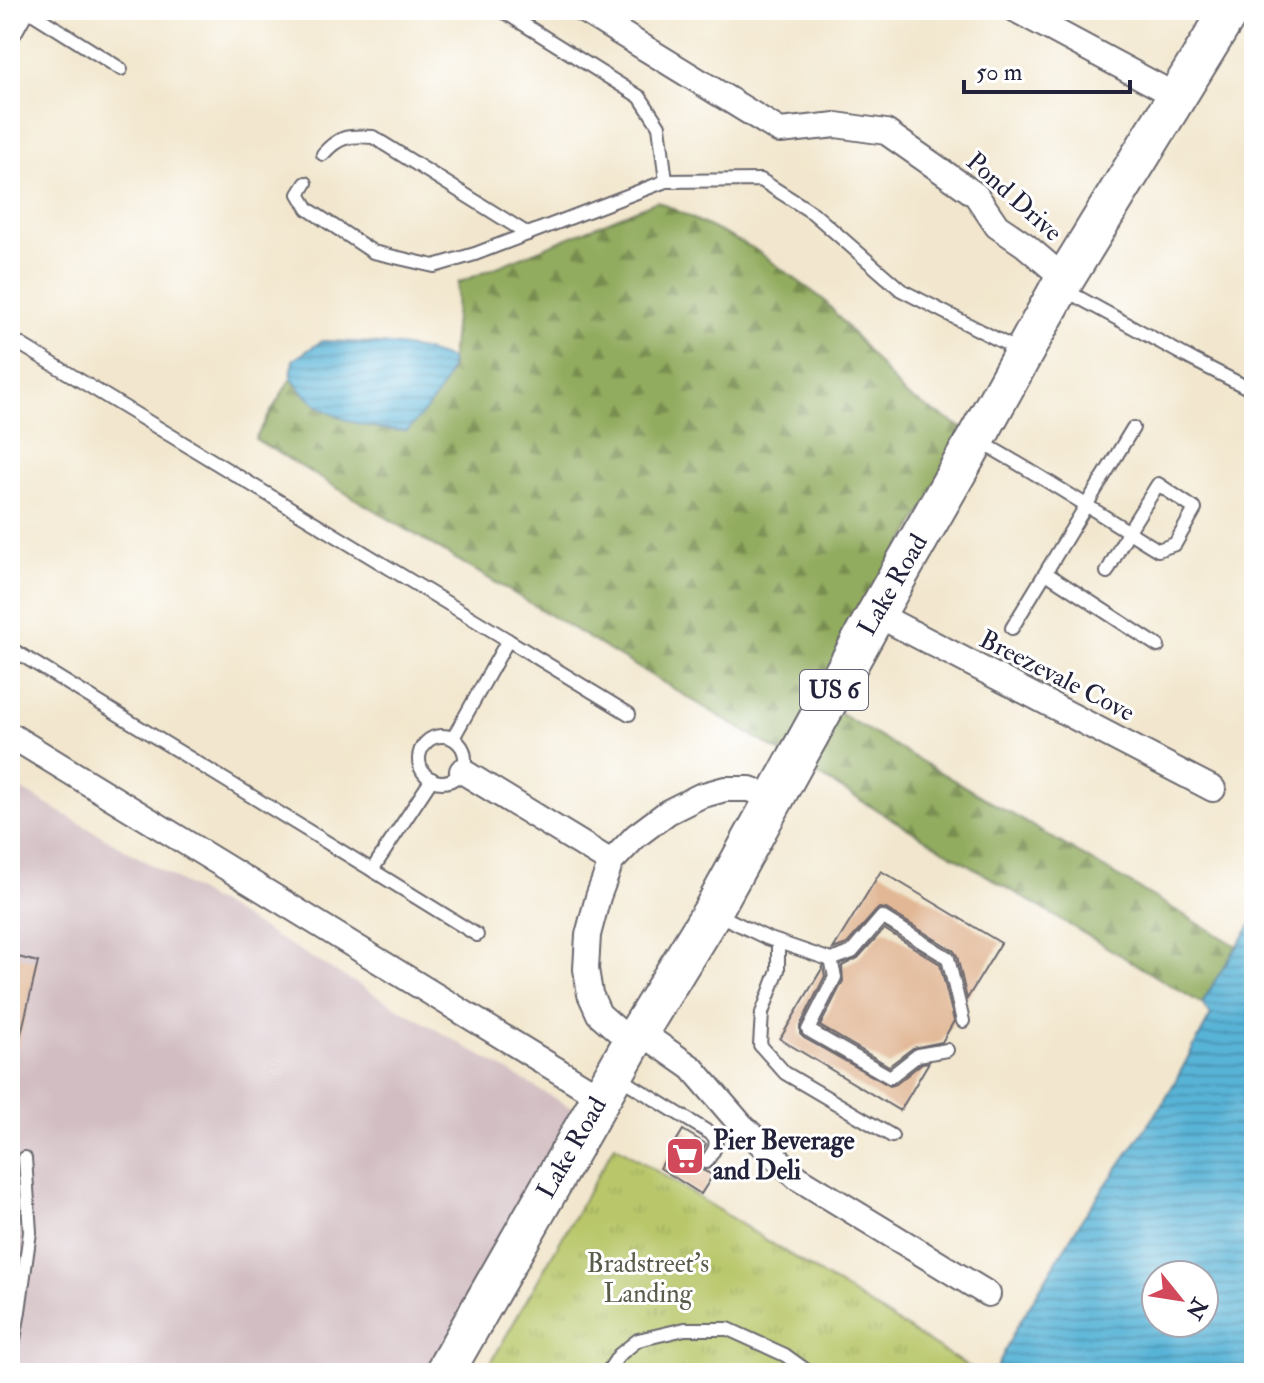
<svg xmlns="http://www.w3.org/2000/svg" width="1264" height="1383" font-family="'IM FELL Double Pica',serif">
<style>
.industrial{fill:#d2bec2}
.forest{fill:url(#forest-firs);stroke:#5a674c;stroke-width:2}
.park{fill:url(#park-tufts);stroke:#6e7452;stroke-width:2}
.water{fill:url(#water-rules);stroke:#3e6b89;stroke-width:2;fill-rule:evenodd}
.building{fill:#e1b795}
.lines{fill:none;stroke-linecap:round;stroke-linejoin:round}
.lane-casing{stroke:#6b676e;stroke-width:16}
.street-casing{stroke:#6b676e;stroke-width:28}
.primary-casing{stroke:#6b676e;stroke-width:42}
.lane{stroke:#fff;stroke-width:12}
.street{stroke:#fff;stroke-width:24}
.primary{stroke:#fff;stroke-width:38}
.labels{text-anchor:middle;dominant-baseline:central;stroke-width:6;stroke-linejoin:round;paint-order:stroke}
.shield{fill:#fff;stroke:#646476;stroke-width:2}
.shield-label{font-size:24px;font-weight:bold;fill:#22223b}
.street-label{font-size:26px;fill:#22223b;stroke:#fff}
.poi-label{font-size:26px;font-weight:bold;fill:#22223b;stroke:#fff;text-anchor:start}
.park-label{font-size:26px;fill:#575c4b;stroke:#fff}
</style>
<defs>
<pattern id="forest-firs" width="22" height="20" patternUnits="userSpaceOnUse" patternTransform="scale(2)"><rect width="22" height="20" fill="#92ac5e"/><path d="M5 1l3.5 6h-7zM16 11l3.5 6h-7z" fill="#778c4f"/></pattern>
<pattern id="park-tufts" width="24" height="20" patternUnits="userSpaceOnUse" patternTransform="scale(2)"><rect width="24" height="20" fill="#b9c76a"/><path d="M3 7l-1-3M5 7V3M7 7l1-3M15 17l-1-3M17 17v-4M19 17l1-3" fill="none" stroke="#9fab5d"/></pattern>
<pattern id="water-rules" width="6" height="5" patternUnits="userSpaceOnUse" patternTransform="scale(2)"><rect width="6" height="5" fill="#59b4d7"/><path d="M0 2.5h6" fill="none" stroke="#4992b0"/></pattern>
</defs>
<rect width="100%" height="100%" fill="#fff"/>
<filter id="ink" filterUnits="userSpaceOnUse"><feTurbulence type="fractalNoise" baseFrequency=".0125" numOctaves="2"/><feDisplacementMap in="SourceGraphic" scale="16" xChannelSelector="R" yChannelSelector="G"/><feConvolveMatrix kernelMatrix="1 2 1 2 8 2 1 2 1" color-interpolation-filters="sRGB"/></filter>
<filter id="wash" filterUnits="userSpaceOnUse"><feTurbulence type="fractalNoise" baseFrequency=".006" numOctaves="4" result="noise"/><feDisplacementMap in="SourceGraphic" scale="32" xChannelSelector="R" yChannelSelector="G"/><feGaussianBlur stdDeviation="1.8" result="paint"/><feColorMatrix in="noise" values="0 0 0 0 0 0 0 0 0 0 0 0 0 0 0 0 0 1.4 0 .05"/><feComposite in="paint" operator="in"/></filter>
<g filter="url(#wash)">
<rect width="100%" height="100%" fill="#f2e7ce"/>
<path class="industrial" d="M10,783L582,1114L432,1373H10Z"/>
<path class="forest" d="M657,201L753,248L824,300L904,394L968,431L815,699L1237,946L1202,1004L255,439L291,378L312,401L450,372L458,283Z"/>
<path class="park" d="M615,1145L978,1373H485Z"/>
<g class="water">
<path d="M322,341C357,342 422,344 451,360C449,387 425,412 407,431C375,429 339,423 312,401C305,395 298,386 291,378L293,360Z"/>
<path d="M1254,921V1373H994L1016,1328L1082,1219L1165,1100L1211,1015L1202,1004L1216,979ZM1156,1275H1204V1323H1156Z"/>
</g>
<g id="blocks">
<g class="building">
<path d="M881,871L1001,943L967,999L957,956L954,951L886,909L879,908L876,911L847,944L833,949Z"/>
<path d="M884,929L940,964L954,1021L942,1042L913,1048L889,1066L820,1026L843,981L842,966L858,958Z"/>
<path d="M10,955L38,962L17,1051L10,1050Z"/>
<path d="M823,967L825,976L800,1026V1034L804,1038L890,1086L896,1084L922,1063L929,1062L900,1111L780,1039Z"/>
<path d="M683,1130L706,1144L698,1158L697,1165L702,1170L713,1175L701,1194L660,1168Z"/>
</g>
</g>
</g>
<g filter="url(#ink)">
<use href="#blocks" fill-opacity="0" stroke="#6b676e" stroke-width="2"/>
<g class="lines">
<g class="lane-casing">
<g id="lane">
<path d="M27,10L121,69"/>
<path d="M501,10L640,97L659,126L666,181"/>
<path d="M323,154C339,136 349,135 373,137L528,234"/>
<path d="M306,183L299,194L308,209L373,252L434,266L475,254L666,181L761,180L813,213L901,290L1020,351"/>
<path d="M1063,289L1193,360L1254,391"/>
<path d="M10,338L508,640L453,738"/>
<path d="M979,441C1040,475 1098,513 1158,550L1175,544L1195,509L1158,484L1128,532L1107,572"/>
<path d="M1046,573L1158,646"/>
<path d="M1012,628L1133,428"/>
<path d="M508,640L629,714"/>
<path d="M10,648L372,870L432,779"/>
<circle cx="442" cy="759" r="23"/>
<path d="M372,870L477,935"/>
<path d="M715,913L767,938L831,960L852,952L882,917L948,958L963,1021"/>
<path d="M778,942V970L762,1013L760,1045L785,1073L892,1136"/>
<path d="M831,960L835,977L808,1030L890,1077L918,1055L947,1050"/>
<path d="M617,1076L713,1135C720,1145 712,1153 706,1162"/>
<path d="M10,1362L19,1311L30,1232L25,1158"/>
<path d="M607,1373L619,1355L638,1340L685,1329H728L785,1355L810,1373"/>
</g>
</g>
<g class="street-casing">
<g id="street">
<path d="M583,10L780,131L836,125L886,132L976,195L997,226L1025,245L1065,279"/>
<path d="M1016,10L1178,97"/>
<path d="M10,30L21,10"/>
<path d="M876,614L1213,789"/>
<path d="M10,735L601,1097"/>
<path d="M462,771L611,862"/>
<path d="M639,1031L692,1068L741,1125L798,1178L988,1294"/>
<path d="M632,1043L599,1014L590,994L586,969L588,935L598,897L611,862L636,836L668,812L700,796L725,789H750L774,799"/>
</g>
</g>
<g class="primary-casing">
<path id="primary" d="M444,1373L632,1043L712,912L876,614L976,439L1060,287L1230,10"/>
</g>
<use href="#lane" class="lane"/>
<use href="#street" class="street"/>
<use href="#primary" class="primary"/>
</g>
</g>
<defs>
<g id="supermarket-square" transform="scale(2)"><rect x="-9" y="-9" width="18" height="18" rx="4" fill="#d1495b" stroke="#fff"/><path d="M-6-5.5h2.5l.6 2H6L4.5 2H-2.5L-4.4-4H-6ZM-1.5 3.2a1.3 1.3 0 1 0 .1 0ZM3 3.2a1.3 1.3 0 1 0 .1 0Z" fill="#fff"/></g>
</defs>
<g fill-rule="evenodd">
<use href="#supermarket-square" x="685" y="1156"/>
</g>
<g class="labels">
<rect class="shield" x="800" y="670" width="68" height="40" rx="6"/>
<g class="shield-label">
<text x="834" y="690">US 6</text>
</g>
<g class="street-label">
<text transform="translate(1014 197) rotate(42)">Pond Drive</text>
<text transform="translate(893 585) rotate(-60)">Lake Road</text>
<text transform="translate(1057 676) rotate(27)">Breezevale Cove</text>
<text transform="translate(572 1148) rotate(-60)">Lake Road</text>
</g>
<g class="poi-label">
<text x="713" y="1141">Pier Beverage<tspan x="713" dy="30">and Deli</tspan></text>
</g>
<g class="park-label">
<text x="648" y="1264">Bradstreet's<tspan x="648" dy="30">Landing</tspan></text>
</g>
</g>
<rect width="1264" height="1383" fill="none" stroke="#fff" stroke-width="40"/>
<g transform="translate(1180 1299) rotate(120)"><circle r="38" fill="#ffffff" stroke="#a7a7b1" stroke-width="2"/>
<path d="M0-6L14 30L0 20L-14 30Z" fill="#d1495b"/>
<text y="-12" font-size="22" font-weight="bold" text-anchor="middle" fill="#22223b">N</text>
</g>
<path d="M964 80v12h166v-12" fill="none" stroke="#22223b" stroke-width="4"/>
<text x="976" y="80" font-size="24" fill="#22223b" stroke="#ffffff" stroke-width="6" paint-order="stroke">50 m</text>
</svg>
